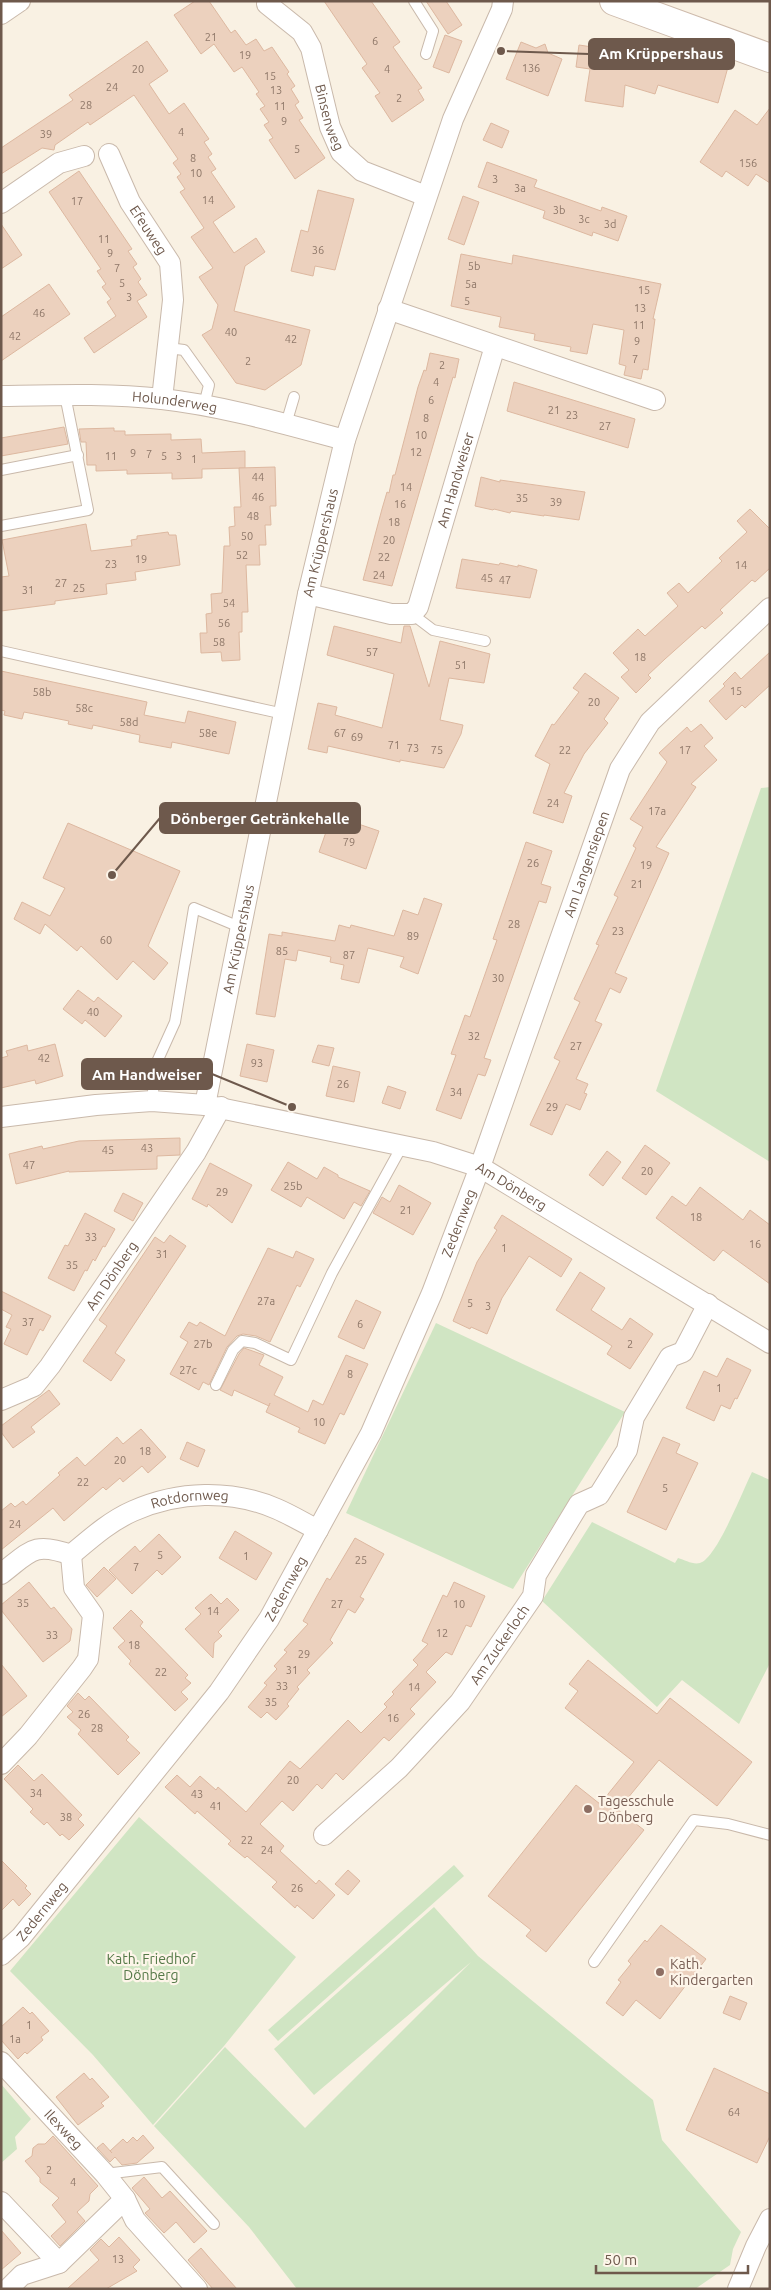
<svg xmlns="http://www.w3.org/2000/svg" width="771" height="2290" font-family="Ubuntu,sans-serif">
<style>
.green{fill:#d0e5c3}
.building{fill:#ecd1be;stroke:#ddb8a0}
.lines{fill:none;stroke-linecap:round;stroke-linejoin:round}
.service-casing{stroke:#c9b9ab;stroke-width:12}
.minor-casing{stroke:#c9b9ab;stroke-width:22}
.secondary-casing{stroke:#cebbac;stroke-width:30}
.service{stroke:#fff;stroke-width:10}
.minor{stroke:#fff;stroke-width:20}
.secondary{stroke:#fff;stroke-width:28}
.education-dot{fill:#8d6e63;stroke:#fdf5e9;stroke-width:2}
.labels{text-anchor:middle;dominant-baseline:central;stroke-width:4.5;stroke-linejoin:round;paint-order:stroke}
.number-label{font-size:11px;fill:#8e7768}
.street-label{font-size:14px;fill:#6e594c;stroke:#fdf5e9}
.education-label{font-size:14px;fill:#785e54;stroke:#fdf5e9;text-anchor:start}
.park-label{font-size:14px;fill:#557948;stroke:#fdf5e9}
.leader{fill:none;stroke:#6e594c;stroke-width:2}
.callout-dot{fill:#6e594c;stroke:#fdf5e9;stroke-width:2}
.callout{fill:#6e594c;stroke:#6e594c;stroke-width:2}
.callout-label{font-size:15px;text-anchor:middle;font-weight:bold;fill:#fff}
</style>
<rect width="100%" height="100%" fill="#f9f1e3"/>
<g class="green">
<path d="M770,787V1162L656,1091L761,788Z"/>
<path d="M436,1323L625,1412L513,1589L346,1513Z"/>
<path d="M752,1472L770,1480V1663L739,1724L682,1680L657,1707L542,1601L592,1522L675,1563L678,1558C685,1560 693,1565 700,1563C717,1558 743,1490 752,1472Z"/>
<path d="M139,1817L296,1957L224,2046L153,2125L93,2055L10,1971Z"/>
<path d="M454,1865L464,1876L278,2041L268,2030Z"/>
<path d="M434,1907L478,1956L653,2100L662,2140L741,2232L733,2249L730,2265L695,2289H297L249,2227L154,2126L225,2047L305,2128L471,1962L314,2095L274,2049Z"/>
<path d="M1,2084L31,2119L15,2137L17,2149L1,2163Z"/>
</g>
<g class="building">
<path d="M195,1H209L231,33L235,30L246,45L256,39L264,51L272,47L289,72L287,74L295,86L291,89L299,102L295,105L303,118L299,120L325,158L295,179L269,140L273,138L264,125L269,122L260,109L265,106L256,94L259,92L242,67L234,72L214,44L201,54L174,15Z"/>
<path d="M324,1H371L400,42L393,47L422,88L418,90L424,100L392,122L375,96L380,93L362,68L367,64Z"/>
<path d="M426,1H446L462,25L448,34Z"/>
<path d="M445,35L462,41L449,73L433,67Z"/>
<path d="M147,41L168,71L149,84L169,114L184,103L209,139L204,142L212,154L208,157L216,169L211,172L235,207L213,222L234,253L256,238L265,252L245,266L234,311L310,330L301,365L265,390L236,383L202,335L212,329L218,305L199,277L213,268L191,237L204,228L180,192L185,189L177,177L181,174L173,163L178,159L134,95L90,125L88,122L55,145L54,150L42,148L1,174V148L73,100L69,95Z"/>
<path d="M521,42L536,48L545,44L548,53L562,59L548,96L506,79Z"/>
<path d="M579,45L619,51L650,60L654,45L728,67L718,103L658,85L655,94L625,85L623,107L585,101L590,69L576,67Z"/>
<path d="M770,108V183L756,174L748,186L726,171L722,177L700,162L735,110L757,125Z"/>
<path d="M491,123L509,131L502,148L483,140Z"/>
<path d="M487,162L537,180L534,187L601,211L602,207L627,216L618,241L593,232L592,236L543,218L545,211L478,187Z"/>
<path d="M79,171L132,249L128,251L137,264L133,267L141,279L138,282L147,295L137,301L147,317L94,353L84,338L116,316L107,302L111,299L102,287L106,284L97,271L101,269L49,192Z"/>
<path d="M318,190L354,199L335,270L315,266L313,276L291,271L301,230L308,232Z"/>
<path d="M463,196L479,202L464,245L448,239Z"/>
<path d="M1,224L22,255L1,269Z"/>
<path d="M461,254L512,264L513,255L661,284L653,319H655L648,370L643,369L641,379L624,375L626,366L619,364L624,330L593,324L587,354L570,351L571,347L534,340L535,334L499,327L501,317L451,306Z"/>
<path d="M49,284L70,314L1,361V317Z"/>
<path d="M430,353L459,359L455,378L453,377L448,394L392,586L363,580L382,509L387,492L389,493L393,475H395L418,387L424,370L426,371Z"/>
<path d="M514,382L635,419L628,448L507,411Z"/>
<path d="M64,427L68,444L1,456V438Z"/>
<path d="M114,428V431H125V435L171,434V440L201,439L202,453L245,451V468L202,469V478L172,479V473L127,474V470L96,471V465H87L86,442H81L79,429Z"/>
<path d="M275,467L276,506H270L271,525H265L266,545H259L260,565H246L248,612H242V632H239L240,660L222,661L221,652L201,653L200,633H207L206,614L212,613L211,594L222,593L224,546H230L229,527L235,526L234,507H241L239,468Z"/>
<path d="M481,477L500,482V480L585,492L579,520L544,515V516L511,511L510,513L494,509L493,510L475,506Z"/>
<path d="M750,509L770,529V568L755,582L752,580L720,610L723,613L705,629L702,626L665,659L648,675L651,678L636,693L621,677L629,670L613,653L638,629L645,636L678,606L667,593L679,583L688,593L722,561L719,558L747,532L737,521Z"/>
<path d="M86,524L91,551L132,546L131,540L137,539V536L168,532L169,535H176L180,565L135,572L136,580L106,584L107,594L55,601V604L1,611V577L9,576L2,540Z"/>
<path d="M462,559L499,565L500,563L518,567V565L537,570L530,598L456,588Z"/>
<path d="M334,626L401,643L404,626H410L429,687L440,641L490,654L484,683L449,678L440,720L463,725L461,734L444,768L400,760V762L328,746L327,753L308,749L318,703L337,707L335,715L382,728L394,674L327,655Z"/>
<path d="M770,652V685L745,708L742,705L726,720L709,701L725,686L723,684L735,672L741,679Z"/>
<path d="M1,671L147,702L144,715L185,723L188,711L236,722L229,754L172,742L171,748L139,742L140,735L93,725L92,729L68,724L69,721L24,712L22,719L4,715L5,711L1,710Z"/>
<path d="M585,673L619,698L604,719L608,723L584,754L564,793L572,796L563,823L533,813L550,764L535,756L552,724L554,725L579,692L573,688Z"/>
<path d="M701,724L713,738L704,746L717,760L691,784L696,787L656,847L669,853L615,973L627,978L620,993L610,988L595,1021L602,1024L576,1079L588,1084L584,1093L587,1094L580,1110L566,1104L552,1135L530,1125L560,1061L554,1058L580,1002L574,999L599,945L596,944L618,897L614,895L636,848L633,846L643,827L630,819L667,762L659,753L687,727L691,732Z"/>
<path d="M332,815L379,831L366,869L319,852Z"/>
<path d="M68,823L180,871L148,946L168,963L154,980L133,961L117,980L81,946L77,951L45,924L40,934L14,919L22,902L50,916L65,888L43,878Z"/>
<path d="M526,842L552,851L541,884L551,887L546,903L539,901L484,1058L491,1060L485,1076L478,1074L461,1119L436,1110L456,1055L451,1054L465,1015L470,1017L497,940L493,939Z"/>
<path d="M424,898L442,904L418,974L400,967L404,957L368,948L359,983L341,979L344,965L330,962L331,957L298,950L296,961L285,959L275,1017L256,1014L269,934L282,936V932L335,941L339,925L350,928L351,925L394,936L403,910L418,915Z"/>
<path d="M78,990L94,1002L98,997L122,1016L105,1037L85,1020L82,1024L63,1009Z"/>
<path d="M55,1044L63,1076L36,1084L35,1080L1,1088V1058L8,1056L6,1051L27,1045L28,1051Z"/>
<path d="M247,1044L274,1050L267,1082L240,1076Z"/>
<path d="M318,1045L334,1048L329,1066L312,1062Z"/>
<path d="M333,1066L360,1072L354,1102L326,1096Z"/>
<path d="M388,1086L406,1092L400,1109L382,1103Z"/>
<path d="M180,1138V1155L157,1156V1169L69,1172V1171L16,1184L9,1154L42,1146L43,1149L79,1141Z"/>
<path d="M645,1145L670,1163L646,1195L622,1178Z"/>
<path d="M607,1151L621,1162L603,1186L589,1175Z"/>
<path d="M288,1162L317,1179L324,1167L338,1175V1177L370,1191L361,1206L354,1202L344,1219L307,1197L301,1207L271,1190Z"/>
<path d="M210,1163L252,1185L232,1223L208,1204L207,1207L192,1199Z"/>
<path d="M399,1185L431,1203L413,1235L373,1213L382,1197L390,1202Z"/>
<path d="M700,1187L743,1220L750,1210L770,1225V1284L723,1250L714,1261L656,1218L672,1196L686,1206Z"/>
<path d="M123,1193L143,1203L133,1221L114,1211Z"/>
<path d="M85,1213L115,1229L105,1247L103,1246L95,1261L93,1259L87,1271L85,1270L74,1291L48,1278L65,1245L68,1246Z"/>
<path d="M502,1215L572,1259L561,1277L529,1256L502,1298L487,1334L471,1327L470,1329L453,1321L477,1262L497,1230L494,1228Z"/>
<path d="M170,1235L186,1246L115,1353L125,1360L111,1381L83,1361L107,1326L99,1320L155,1237L164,1243Z"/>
<path d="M268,1248L293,1258L296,1251L314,1259L300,1287L297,1285L270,1342L256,1336L243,1334L237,1336L227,1347L209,1385L203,1382L199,1390L170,1374L188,1342L180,1337L189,1322L197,1326L200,1322L225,1336Z"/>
<path d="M580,1272L605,1288L591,1310L622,1330L630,1318L653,1334L630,1369L607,1354L612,1346L556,1310Z"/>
<path d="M1,1291L51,1316L43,1331L40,1329L27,1355L4,1344L11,1329L6,1327L12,1315L1,1309Z"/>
<path d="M356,1300L381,1312L364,1349L338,1337Z"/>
<path d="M244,1348L264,1355L259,1365L283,1377L274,1395L308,1412L313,1400L323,1405L346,1355L368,1364L344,1415L340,1413L325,1444L298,1432L300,1428L266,1412L270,1403L269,1406L234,1390L232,1396L220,1390L239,1354Z"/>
<path d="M727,1358L751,1370L737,1399L735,1398L730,1409L721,1405L714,1421L686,1408L704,1371L717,1377Z"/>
<path d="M49,1390L60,1404L31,1427L35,1432L13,1448L1,1432V1426Z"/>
<path d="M141,1429L166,1457L148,1473L142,1466L123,1482L120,1478L106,1490L103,1487L64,1521L53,1508L1,1550V1511L11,1503L15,1507L23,1501L26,1505L60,1475L58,1473L77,1457L85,1466L117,1437L123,1444Z"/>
<path d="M663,1437L680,1444L676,1453L698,1463L666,1530L627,1512Z"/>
<path d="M187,1442L205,1450L198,1467L180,1459Z"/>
<path d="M235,1531L272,1553L256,1580L219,1558Z"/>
<path d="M159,1534L181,1557L162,1575L157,1570L132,1594L109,1570L135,1546L140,1552Z"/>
<path d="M355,1538L384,1554L360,1597L364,1599L355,1613L348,1609L330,1640L333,1643L307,1670L310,1673L297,1687L299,1689L287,1704L289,1706L276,1720L267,1712L261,1718L248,1707L267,1685L264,1683L277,1669L274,1666L287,1652L284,1650L308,1624L303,1621L327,1578L330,1580Z"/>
<path d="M104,1567L116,1579L97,1597L86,1585Z"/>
<path d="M29,1582L51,1609L54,1607L72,1629L70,1641L43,1662L1,1610V1605Z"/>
<path d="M454,1582L485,1596L471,1627L466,1625L452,1655L446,1652L426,1672L436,1682L410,1709L415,1714L389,1741L384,1737L343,1780L336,1773L322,1789L317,1784L293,1811L282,1801L260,1824L284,1846L280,1851L316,1884L319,1880L335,1895L313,1919L297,1905L295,1908L272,1887L277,1882L247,1856L245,1858L228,1844L231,1841L197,1811L195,1814L165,1787L177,1775L190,1787L200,1776L216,1790L218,1787L246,1812L290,1761L300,1769L348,1720L361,1733L387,1707L384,1704L394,1694L392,1692L418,1665L413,1660L428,1644L422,1641L443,1595L447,1597Z"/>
<path d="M211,1594L221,1604L227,1598L239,1610L218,1632L222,1636L214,1643L213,1658L185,1629L201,1614L195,1608Z"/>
<path d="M131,1610L143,1622L140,1626L188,1675L185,1678L191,1683L181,1692L188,1699L175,1711L129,1664L131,1661L118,1647L125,1641L113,1628Z"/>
<path d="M588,1660L657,1714L670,1698L752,1762L717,1806L659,1760L618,1810L644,1830L546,1952L526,1936L531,1930L488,1896L576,1785L600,1804L634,1762L565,1708L578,1691L569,1684Z"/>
<path d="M1,1664L27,1696L1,1717Z"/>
<path d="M78,1693L85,1700L89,1696L129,1737L126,1740L140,1753L118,1775L78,1734L81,1730L67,1717L73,1712L67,1706Z"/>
<path d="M18,1765L34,1781L42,1774L82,1815L78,1819L84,1825L69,1840L62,1834L60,1836L47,1822L44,1825L30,1812L33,1809L4,1779Z"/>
<path d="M1,1860L27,1886L25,1888L31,1894L19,1906L13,1899L1,1911Z"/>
<path d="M348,1870L360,1881L348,1895L335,1884Z"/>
<path d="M661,1925L706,1959L660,2019L636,2000L623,2016L606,2003L621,1982L618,1980L631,1964L628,1961L645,1940L647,1942Z"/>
<path d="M730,1996L747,2003L740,2020L723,2013Z"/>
<path d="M23,2007L30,2014L32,2012L49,2031L41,2037L43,2040L27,2054L25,2052L18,2059L1,2040V2027Z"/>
<path d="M714,2068L770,2094V2136L757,2163L686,2130Z"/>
<path d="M84,2073L90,2080L92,2078L109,2097L101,2103L104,2106L78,2125L56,2097Z"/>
<path d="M143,2135L154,2148L137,2163L122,2165L115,2157L110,2162L97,2148L103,2143L112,2153L110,2151L123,2139L127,2143L133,2137L137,2141Z"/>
<path d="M53,2136L98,2186L90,2194L89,2201L77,2212L85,2221L60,2246L51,2236L66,2222L52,2205L59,2198L40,2182V2178L25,2161L32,2156L33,2148L38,2144H45Z"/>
<path d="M144,2177L162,2198L170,2191L207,2231L194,2243L176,2222L164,2233L145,2213L150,2209L132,2188Z"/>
<path d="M1,2230L21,2253L1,2270Z"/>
<path d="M119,2237L140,2260L133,2267L137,2271L106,2289H67L99,2260L90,2250L101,2239L109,2247Z"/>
<path d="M201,2248L213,2262L237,2289H213L188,2260Z"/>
</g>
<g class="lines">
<g class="service-casing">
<g id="service">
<path d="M414,1L433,31L426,54"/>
<path d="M168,348L184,350L209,385L204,405"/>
<path d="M286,424L294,397"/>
<path d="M1,470L78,455"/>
<path d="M1,526L88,510L65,395"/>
<path d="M412,614L433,630L485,641"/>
<path d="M1,651L284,714"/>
<path d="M152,1101L156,1064L175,1022L194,908L242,928"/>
<path d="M216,1385L233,1350L242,1341L255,1343L291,1360L332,1273L402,1146"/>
<path d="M594,1962L694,1820L728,1824L770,1835"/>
<path d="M105,2174L162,2167L214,2224"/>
</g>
</g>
<g class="minor-casing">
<g id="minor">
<path id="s1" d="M267,4L302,32L311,48L330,127L341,152L362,171L426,196"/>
<path d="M1,14L20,1"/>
<path id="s2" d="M109,154L130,202L170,263L173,300L162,399"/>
<path d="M1,203L59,163L84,156"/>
<path d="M388,309L655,400"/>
<path id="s3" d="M1,396C55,395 109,393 162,399C224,406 285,424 345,440"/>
<path id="s4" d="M308,594L391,614H412L418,607L495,346"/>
<path id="s5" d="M205,1105L308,594L345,440L453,119L502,9L503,1"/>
<path id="s6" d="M1,1117L96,1105L152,1101L205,1105L433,1152L480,1167L770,1343"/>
<path id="s7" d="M1,1400L34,1386L50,1366L196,1152L221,1107"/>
<path id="s8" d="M71,1555C90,1539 110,1521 133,1511C178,1491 231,1489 277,1509C291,1515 304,1523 318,1530"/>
<path d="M1,1574C30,1552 33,1541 71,1555"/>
<path d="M1,1764L28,1736L82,1668L88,1659L93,1615L74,1588L71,1555"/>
<path id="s9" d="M324,1835L399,1768L460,1702L533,1596L536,1575L579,1504L599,1495L627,1450L634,1417L670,1357L683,1352L708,1304"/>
<path id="s10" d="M1,1955L21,1937L219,1692L269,1619L371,1433L432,1293L480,1167L620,769L650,722L770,608"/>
<path id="s11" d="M1,2062L105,2174L125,2199L135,2220L197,2289"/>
<path d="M1,2202L59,2263"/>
<path d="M8,2289L22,2275L59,2263L125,2199"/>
<path d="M738,2289L756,2246L770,2219"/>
</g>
</g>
<g class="secondary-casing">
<path id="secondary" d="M614,1L770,58"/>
</g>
<use href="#service" class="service"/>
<use href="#minor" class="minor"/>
<use href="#secondary" class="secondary"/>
</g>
<g class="education-dot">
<circle cx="588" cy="1809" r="5"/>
<circle cx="660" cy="1972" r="5"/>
</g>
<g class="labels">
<g class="number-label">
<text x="211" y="37">21</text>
<text x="375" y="41">6</text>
<text x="245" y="55">19</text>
<text x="531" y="68">136</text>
<text x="138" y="69">20</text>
<text x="387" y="69">4</text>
<text x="270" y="76">15</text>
<text x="112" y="87">24</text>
<text x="276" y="90">13</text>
<text x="399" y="98">2</text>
<text x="86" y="105">28</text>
<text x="280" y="106">11</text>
<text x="284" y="121">9</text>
<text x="181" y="132">4</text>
<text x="46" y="134">39</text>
<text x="297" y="149">5</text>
<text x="193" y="158">8</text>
<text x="748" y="163">156</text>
<text x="196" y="173">10</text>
<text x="495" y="179">3</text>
<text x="520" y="188">3a</text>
<text x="208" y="200">14</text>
<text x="77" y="201">17</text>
<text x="559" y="210">3b</text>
<text x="584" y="219">3c</text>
<text x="610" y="224">3d</text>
<text x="104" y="239">11</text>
<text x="318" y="250">36</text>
<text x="110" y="253">9</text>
<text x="474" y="266">5b</text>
<text x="117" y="268">7</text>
<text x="122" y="283">5</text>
<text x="471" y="284">5a</text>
<text x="644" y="290">15</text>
<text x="129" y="297">3</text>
<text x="467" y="301">5</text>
<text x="640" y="308">13</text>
<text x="39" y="313">46</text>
<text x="639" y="325">11</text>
<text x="231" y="332">40</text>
<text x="15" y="336">42</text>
<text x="291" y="339">42</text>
<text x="637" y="341">9</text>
<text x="635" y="359">7</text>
<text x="248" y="361">2</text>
<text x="442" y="365">2</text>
<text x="436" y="382">4</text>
<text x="431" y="400">6</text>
<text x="554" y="410">21</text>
<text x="572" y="415">23</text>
<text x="426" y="418">8</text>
<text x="605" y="426">27</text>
<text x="421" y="435">10</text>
<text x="416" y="452">12</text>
<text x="133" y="453">9</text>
<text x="149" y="454">7</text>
<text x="111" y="456">11</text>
<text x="164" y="456">5</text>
<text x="179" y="456">3</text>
<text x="194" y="459">1</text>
<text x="258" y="477">44</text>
<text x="406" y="487">14</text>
<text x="258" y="497">46</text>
<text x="522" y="498">35</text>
<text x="556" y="502">39</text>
<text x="400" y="504">16</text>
<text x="253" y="516">48</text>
<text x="394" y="522">18</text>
<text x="247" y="536">50</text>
<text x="389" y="540">20</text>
<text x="242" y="555">52</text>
<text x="384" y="557">22</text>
<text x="141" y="559">19</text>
<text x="111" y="564">23</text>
<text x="741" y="565">14</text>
<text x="379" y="575">24</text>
<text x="487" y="578">45</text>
<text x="505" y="580">47</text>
<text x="61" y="583">27</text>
<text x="79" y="588">25</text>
<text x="28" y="590">31</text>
<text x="229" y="603">54</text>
<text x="224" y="623">56</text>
<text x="219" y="642">58</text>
<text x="372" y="652">57</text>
<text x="640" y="657">18</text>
<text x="461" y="665">51</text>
<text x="736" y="691">15</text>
<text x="42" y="692">58b</text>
<text x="594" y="702">20</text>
<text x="84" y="708">58c</text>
<text x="129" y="722">58d</text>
<text x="208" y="733">58e</text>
<text x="340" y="733">67</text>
<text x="357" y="737">69</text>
<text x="394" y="745">71</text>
<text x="413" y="748">73</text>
<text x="437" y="750">75</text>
<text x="565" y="750">22</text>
<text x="685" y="750">17</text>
<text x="553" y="803">24</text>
<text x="657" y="811">17a</text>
<text x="349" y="842">79</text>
<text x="533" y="863">26</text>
<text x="646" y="865">19</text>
<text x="637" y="884">21</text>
<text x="514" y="924">28</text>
<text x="618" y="931">23</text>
<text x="413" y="936">89</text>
<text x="106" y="940">60</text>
<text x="282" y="951">85</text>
<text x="349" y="955">87</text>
<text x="498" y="978">30</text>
<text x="93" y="1012">40</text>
<text x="474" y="1036">32</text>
<text x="576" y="1046">27</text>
<text x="44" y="1058">42</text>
<text x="257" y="1063">93</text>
<text x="343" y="1084">26</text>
<text x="456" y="1092">34</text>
<text x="552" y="1107">29</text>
<text x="147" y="1148">43</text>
<text x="108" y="1150">45</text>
<text x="29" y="1165">47</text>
<text x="647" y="1171">20</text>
<text x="293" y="1186">25b</text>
<text x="222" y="1192">29</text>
<text x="406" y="1210">21</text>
<text x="696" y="1217">18</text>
<text x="91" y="1237">33</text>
<text x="755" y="1244">16</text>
<text x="504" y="1248">1</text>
<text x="162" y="1254">31</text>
<text x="72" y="1265">35</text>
<text x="266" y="1301">27a</text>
<text x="470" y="1303">5</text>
<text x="488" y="1306">3</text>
<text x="28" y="1322">37</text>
<text x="360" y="1324">6</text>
<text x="203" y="1344">27b</text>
<text x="630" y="1344">2</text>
<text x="188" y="1370">27c</text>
<text x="350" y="1374">8</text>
<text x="719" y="1388">1</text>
<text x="319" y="1422">10</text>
<text x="145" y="1451">18</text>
<text x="120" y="1460">20</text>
<text x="83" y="1482">22</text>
<text x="665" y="1488">5</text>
<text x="15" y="1524">24</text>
<text x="160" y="1555">5</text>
<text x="246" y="1556">1</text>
<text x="361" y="1560">25</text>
<text x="136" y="1567">7</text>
<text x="23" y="1603">35</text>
<text x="337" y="1604">27</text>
<text x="459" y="1604">10</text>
<text x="213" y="1611">14</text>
<text x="442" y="1633">12</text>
<text x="52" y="1635">33</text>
<text x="134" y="1645">18</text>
<text x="304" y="1654">29</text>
<text x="292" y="1670">31</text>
<text x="161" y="1672">22</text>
<text x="282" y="1686">33</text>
<text x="414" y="1687">14</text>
<text x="271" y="1702">35</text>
<text x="84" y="1714">26</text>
<text x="393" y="1718">16</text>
<text x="97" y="1728">28</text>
<text x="293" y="1780">20</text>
<text x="36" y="1793">34</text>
<text x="197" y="1794">43</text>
<text x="216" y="1806">41</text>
<text x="66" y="1817">38</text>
<text x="247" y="1840">22</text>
<text x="267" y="1850">24</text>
<text x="297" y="1888">26</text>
<text x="29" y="2025">1</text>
<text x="15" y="2039">1a</text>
<text x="734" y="2112">64</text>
<text x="49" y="2170">2</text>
<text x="73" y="2182">4</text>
<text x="118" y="2259">13</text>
</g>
<g class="street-label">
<text stroke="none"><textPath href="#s1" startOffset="135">Binsenweg</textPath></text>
<text stroke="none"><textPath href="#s2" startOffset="86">Efeuweg</textPath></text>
<text stroke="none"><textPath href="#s3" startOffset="174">Holunderweg</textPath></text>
<text stroke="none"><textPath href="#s4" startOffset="248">Am Handweiser</textPath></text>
<text stroke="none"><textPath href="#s5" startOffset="574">Am Krüppershaus</textPath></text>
<text stroke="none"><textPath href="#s10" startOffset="1251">Am Langensiepen</textPath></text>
<text stroke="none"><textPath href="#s5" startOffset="169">Am Krüppershaus</textPath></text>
<text stroke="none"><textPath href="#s6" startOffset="524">Am Dönberg</textPath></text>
<text stroke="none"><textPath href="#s10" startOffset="870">Zedernweg</textPath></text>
<text stroke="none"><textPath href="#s7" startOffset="171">Am Dönberg</textPath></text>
<text stroke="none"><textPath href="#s8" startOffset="135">Rotdornweg</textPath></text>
<text stroke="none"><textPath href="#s10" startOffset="465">Zedernweg</textPath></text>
<text stroke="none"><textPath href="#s9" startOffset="260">Am Zuckerloch</textPath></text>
<text stroke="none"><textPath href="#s10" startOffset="60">Zedernweg</textPath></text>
<text stroke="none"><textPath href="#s11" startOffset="92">Ilexweg</textPath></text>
</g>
<g class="education-label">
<text x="598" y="1801">Tagesschule<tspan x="598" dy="16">Dönberg</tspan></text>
<text x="670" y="1964">Kath.<tspan x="670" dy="16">Kindergarten</tspan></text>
</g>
<g class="park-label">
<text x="151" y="1959">Kath. Friedhof<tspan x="151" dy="16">Dönberg</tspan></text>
</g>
</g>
<path class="leader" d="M501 51L589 54M112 875L160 818M292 1107L212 1074"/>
<g class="callout-dot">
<circle cx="501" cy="51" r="5"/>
<circle cx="112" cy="875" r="5"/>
<circle cx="292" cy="1107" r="5"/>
</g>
<g class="callout">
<rect x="589" y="39" width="145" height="30" rx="5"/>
<rect x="160" y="803" width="200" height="30" rx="5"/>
<rect x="82" y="1059" width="130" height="30" rx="5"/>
</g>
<g class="callout-label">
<text x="661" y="59">Am Krüppershaus</text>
<text x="260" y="824">Dönberger Getränkehalle</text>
<text x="147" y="1080">Am Handweiser</text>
</g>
<rect width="771" height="2290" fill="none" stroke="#6e594c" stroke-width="5"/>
<path d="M596 2265v8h152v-8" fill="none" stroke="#6e594c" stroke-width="2.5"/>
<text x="604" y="2265" font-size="15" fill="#6e594c" stroke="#fdf5e9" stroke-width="4" paint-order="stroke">50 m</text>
</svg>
